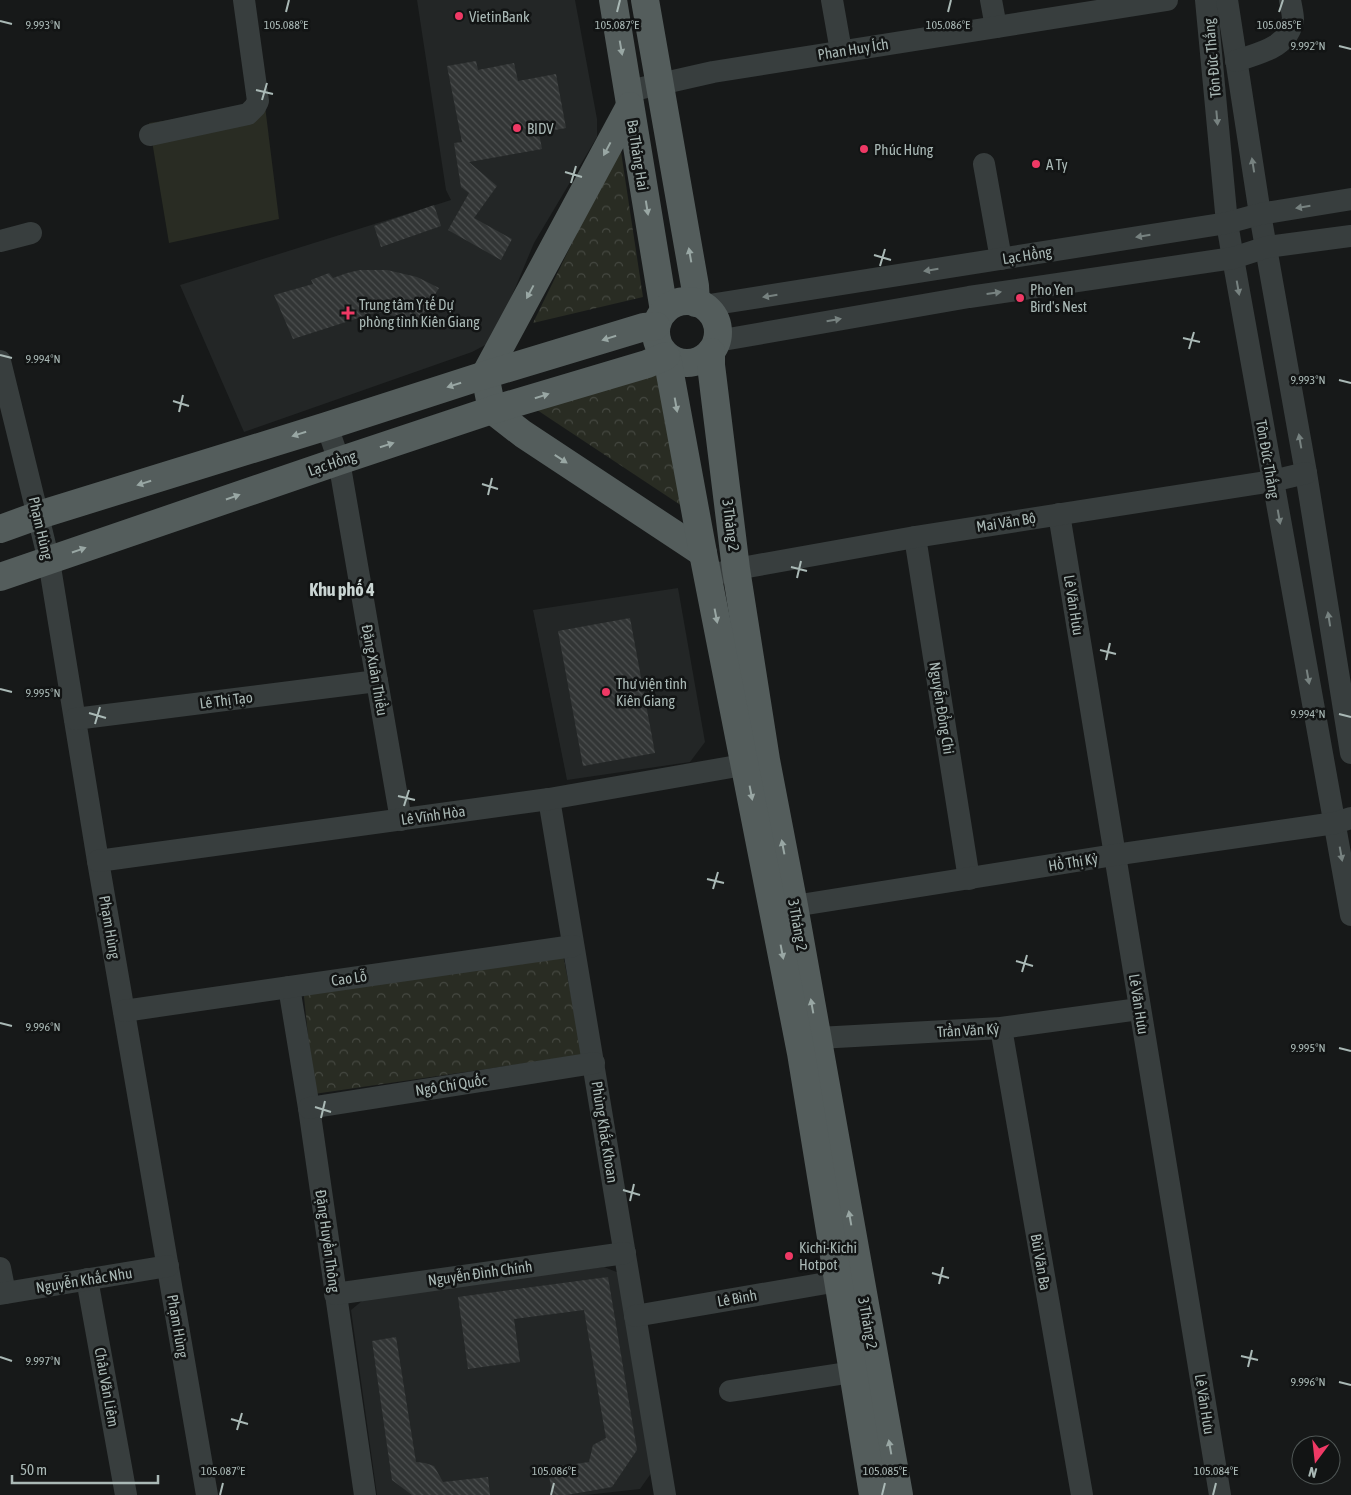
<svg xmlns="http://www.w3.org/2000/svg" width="1351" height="1495" font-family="'Asap Condensed',sans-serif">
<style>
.built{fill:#232626}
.park{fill:url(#park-crowns)}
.pitch{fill:#292c23}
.building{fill:url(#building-back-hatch)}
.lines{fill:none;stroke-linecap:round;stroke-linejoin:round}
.minor{stroke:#383e3e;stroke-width:22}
.major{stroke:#545d5c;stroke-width:28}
.oneway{fill:#99a7a4}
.oneway2{fill:#778280}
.ticks{fill:none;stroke:#aab9b6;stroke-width:2}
.poi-dot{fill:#ef3965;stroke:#121414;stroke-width:2}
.labels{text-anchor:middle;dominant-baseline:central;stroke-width:5;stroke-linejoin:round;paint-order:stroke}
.poi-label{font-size:15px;fill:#aab9b6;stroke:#121414;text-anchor:start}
.street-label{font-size:15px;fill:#aab9b6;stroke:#121414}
.quarter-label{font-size:18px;font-weight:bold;fill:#cad5d3;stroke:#121414}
.ticks-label{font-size:12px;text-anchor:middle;fill:#aab9b6;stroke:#121414;stroke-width:5;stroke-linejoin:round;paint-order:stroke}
</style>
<defs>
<pattern id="park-crowns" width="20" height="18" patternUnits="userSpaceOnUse" patternTransform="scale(1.25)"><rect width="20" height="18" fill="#292c23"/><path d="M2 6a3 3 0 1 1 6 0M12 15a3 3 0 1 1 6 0" fill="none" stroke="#454841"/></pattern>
<pattern id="building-back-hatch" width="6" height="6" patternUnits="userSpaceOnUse" patternTransform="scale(1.25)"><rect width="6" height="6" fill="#323535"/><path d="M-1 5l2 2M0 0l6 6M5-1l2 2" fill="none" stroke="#4d5050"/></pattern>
</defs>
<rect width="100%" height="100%" fill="#171919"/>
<g class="built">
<path d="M417,0H575L597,119V137L534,243L493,341L472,352L244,432L180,285L451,200L446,190Z"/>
<path d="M678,588L705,742L690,762L567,780L533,610Z"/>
<path d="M604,1267L619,1273L652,1472L640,1489L586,1495H377L351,1310L368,1296Z"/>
</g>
<g class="park">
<path d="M620,145L643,297L533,323Z"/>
<path d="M662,368L688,510L534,408Z"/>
<path d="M562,950L583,1055L314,1094L303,987Z"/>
</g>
<path class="pitch" d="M265,106L279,219L169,243L149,123Z"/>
<g class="building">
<path d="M476,61L478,70L514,63L518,81L556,74L566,128L539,133L542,149L469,162L497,186L474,218L512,239L501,260L448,230L469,193L461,187L454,143L462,142L447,66Z"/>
<path d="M434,205L441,226L381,247L374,226Z"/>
<path d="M360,270H387L417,277L439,288L417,324L399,317L377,312L293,339L274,295L313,284L311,280L329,273L333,278L347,273Z"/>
<path d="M630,618L655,753L583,766L558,631Z"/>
<path d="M608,1277L637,1450L612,1487L567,1495H552L548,1468L589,1462L593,1445L606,1438L584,1310L514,1319L520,1362L468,1369L458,1297Z"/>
<path d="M396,1337L416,1462L425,1463L434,1466L443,1482L488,1477L490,1495H412L392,1480L372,1341Z"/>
</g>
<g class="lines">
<g class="minor">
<path d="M832,0L841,51"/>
<path d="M991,0L996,27"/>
<path d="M1206,0L1227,223L1233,258L1351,915"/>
<path d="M1227,0L1260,214L1306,473L1351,753"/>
<path d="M1236,61C1259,53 1289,48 1293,19C1293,14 1291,6 1290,0"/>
<path d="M629,91L713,72L1167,0"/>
<path d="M150,135L248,114L255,107L258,101L244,0"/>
<path d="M984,164L1001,259"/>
<path d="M0,241L31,233"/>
<path d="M703,306L1227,223L1260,214L1351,199"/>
<path d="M717,341L969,297L1233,258L1267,247L1351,236"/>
<path d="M0,361L49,561L98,861L207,1495"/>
<path d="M327,426L339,461L401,820"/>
<path d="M1059,514L1220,1495"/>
<path d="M915,537L969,879"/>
<path d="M708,576L736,569L915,537L1272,481L1306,473"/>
<path d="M75,719L377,681"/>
<path d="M549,799L665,1495"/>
<path d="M98,861L549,799L760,762"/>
<path d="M794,906L1114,855L1335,823L1351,818"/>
<path d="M289,987L309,1108L365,1495"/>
<path d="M124,1011L573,946"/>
<path d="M1001,1028L1082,1495"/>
<path d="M806,1049L818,1038L1001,1028L1139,1009"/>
<path d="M309,1108L594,1063"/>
<path d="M0,1268L5,1293"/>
<path d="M87,1279L126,1495"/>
<path d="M0,1294L168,1266"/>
<path d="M335,1294L625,1253"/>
<path d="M635,1316L838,1281L850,1269"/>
<path d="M730,1391L853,1372"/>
</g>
<g class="major">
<path d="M613,0L664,311"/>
<path d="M645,0L695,286L696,303"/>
<path d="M630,106L485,375L492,410L523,434L703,553"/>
<circle cx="687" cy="332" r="31"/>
<path d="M711,352V365L736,569L766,760L794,906L899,1495"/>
<path d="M667,357L703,553L801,1053L873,1495"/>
<path d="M0,529L39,515L327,426L485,375L644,327L656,326"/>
<path d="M0,577L339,461L492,410L647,364L666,356"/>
</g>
</g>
<defs><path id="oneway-solid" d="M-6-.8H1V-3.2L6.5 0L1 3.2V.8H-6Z" transform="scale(1.25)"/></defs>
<g class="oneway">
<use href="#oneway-solid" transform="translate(621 48) rotate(80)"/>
<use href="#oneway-solid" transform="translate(607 149) rotate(118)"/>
<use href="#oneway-solid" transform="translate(647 208) rotate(81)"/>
<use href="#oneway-solid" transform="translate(690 255) rotate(-100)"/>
<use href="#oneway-solid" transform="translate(530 292) rotate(118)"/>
<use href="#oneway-solid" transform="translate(609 338) rotate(163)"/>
<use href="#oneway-solid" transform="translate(454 385) rotate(162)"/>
<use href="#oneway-solid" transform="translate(542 396) rotate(-17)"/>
<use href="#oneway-solid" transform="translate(676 405) rotate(80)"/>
<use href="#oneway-solid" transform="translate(299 434) rotate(163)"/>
<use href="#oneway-solid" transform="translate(387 445) rotate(-18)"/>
<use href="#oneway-solid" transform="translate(561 459) rotate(33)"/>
<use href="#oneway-solid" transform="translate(144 483) rotate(163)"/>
<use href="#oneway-solid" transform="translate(233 497) rotate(-19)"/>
<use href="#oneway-solid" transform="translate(79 550) rotate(-19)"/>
<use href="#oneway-solid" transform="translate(716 616) rotate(79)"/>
<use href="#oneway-solid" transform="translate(751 793) rotate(79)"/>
<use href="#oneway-solid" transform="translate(783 847) rotate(-101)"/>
<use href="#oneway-solid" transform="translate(782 952) rotate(79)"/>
<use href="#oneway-solid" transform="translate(812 1006) rotate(-100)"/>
<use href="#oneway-solid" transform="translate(850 1218) rotate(-100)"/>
<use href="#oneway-solid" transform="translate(890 1447) rotate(-100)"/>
</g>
<g class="oneway2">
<use href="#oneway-solid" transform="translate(1217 118) rotate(85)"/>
<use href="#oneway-solid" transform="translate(1253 165) rotate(-99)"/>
<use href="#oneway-solid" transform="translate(1303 207) rotate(171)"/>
<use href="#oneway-solid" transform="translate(1143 236) rotate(171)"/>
<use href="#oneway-solid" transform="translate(931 270) rotate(171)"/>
<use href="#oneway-solid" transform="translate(1238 288) rotate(80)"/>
<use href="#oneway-solid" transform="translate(994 293) rotate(-8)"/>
<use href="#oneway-solid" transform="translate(770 296) rotate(171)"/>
<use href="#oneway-solid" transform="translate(834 320) rotate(-10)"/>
<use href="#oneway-solid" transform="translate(1300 441) rotate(-100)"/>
<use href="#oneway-solid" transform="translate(1279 517) rotate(80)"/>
<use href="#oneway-solid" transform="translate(1329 619) rotate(-99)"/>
<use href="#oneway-solid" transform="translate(1308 677) rotate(80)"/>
<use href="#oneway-solid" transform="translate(1341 854) rotate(80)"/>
</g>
<path class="ticks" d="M286,12L289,0M617,12L620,0M948,12L951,0M1279,12L1283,0M0,21L12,24M1339,46L1351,49M256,90L273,94M262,100L267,83M565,172L582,177M571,183L576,166M874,255L891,260M880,266L885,249M1183,338L1200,342M1189,349L1194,332M0,355L12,358M1339,380L1351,383M173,401L189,406M179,412L183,395M482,484L498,489M488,495L492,478M791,567L807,571M797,578L801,561M1100,650L1116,654M1106,660L1110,643M0,689L12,692M89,713L106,718M1339,714L1351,717M95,724L100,707M398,796L415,800M404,806L409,790M707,879L724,883M713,889L718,872M1016,961L1033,966M1022,972L1027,955M0,1023L12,1026M1339,1048L1351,1051M315,1107L331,1112M321,1118L325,1101M623,1190L640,1195M630,1201L634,1184M932,1273L949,1278M939,1284L943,1267M1241,1356L1258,1360M0,1357L12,1361M1248,1367L1252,1350M1339,1382L1351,1385M231,1419L248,1424M237,1430L242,1413M220,1495L223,1483M551,1495L554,1483M882,1495L885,1483M1213,1495L1216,1483"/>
<g class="poi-dot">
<circle cx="459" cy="16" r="5"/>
<circle cx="517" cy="128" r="5"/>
<circle cx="864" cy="149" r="5"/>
<circle cx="1036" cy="164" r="5"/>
<circle cx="1020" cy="298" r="5"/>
<path d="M345.5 305.5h5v5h5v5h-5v5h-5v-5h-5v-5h5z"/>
<circle cx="606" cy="692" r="5"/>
<circle cx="789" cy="1256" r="5"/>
</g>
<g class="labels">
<g class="poi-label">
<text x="469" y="16">VietinBank</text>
<text x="527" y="128">BIDV</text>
<text x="874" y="149">Phúc Hưng</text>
<text x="1046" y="164">A Ty</text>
<text x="1030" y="289">Pho Yen<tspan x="1030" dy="17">Bird's Nest</tspan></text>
<text x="359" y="304">Trung tâm Y tế Dự<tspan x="359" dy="17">phòng tỉnh Kiên Giang</tspan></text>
<text x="616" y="683">Thư viện tỉnh<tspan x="616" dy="17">Kiên Giang</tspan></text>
<text x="799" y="1247">Kichi-Kichi<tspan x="799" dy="17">Hotpot</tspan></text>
</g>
<g class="street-label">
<text transform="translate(853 49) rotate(-9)">Phan Huy Ích</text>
<text transform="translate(1212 58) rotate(-95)">Tôn Đức Thắng</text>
<text transform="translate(638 155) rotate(81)">Ba Tháng Hai</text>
<text transform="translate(1027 255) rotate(-9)">Lạc Hồng</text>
<text transform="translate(1268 459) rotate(80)">Tôn Đức Thắng</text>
<text transform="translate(332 463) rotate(-19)">Lạc Hồng</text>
<text transform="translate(1006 522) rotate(-9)">Mai Văn Bộ</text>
<text transform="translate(731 525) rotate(83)">3 Tháng 2</text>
<text transform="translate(41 528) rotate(77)">Phạm Hùng</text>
<text transform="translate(1074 605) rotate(81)">Lê Văn Hưu</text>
<text transform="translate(375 670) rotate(80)">Đặng Xuân Thiều</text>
<text transform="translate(226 700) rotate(-7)">Lê Thị Tạo</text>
<text transform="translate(942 708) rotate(81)">Nguyễn Đổng Chi</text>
<text transform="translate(433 815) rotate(-8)">Lê Vĩnh Hòa</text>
<text transform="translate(1073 862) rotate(-9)">Hồ Thị Kỷ</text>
<text transform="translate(798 925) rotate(80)">3 Tháng 2</text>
<text transform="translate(110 927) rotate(80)">Phạm Hùng</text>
<text transform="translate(349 978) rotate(-8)">Cao Lỗ</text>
<text transform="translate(1139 1004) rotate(81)">Lê Văn Hưu</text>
<text transform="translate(968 1030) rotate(-3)">Trần Văn Kỷ</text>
<text transform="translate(451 1085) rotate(-9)">Ngô Chí Quốc</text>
<text transform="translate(605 1132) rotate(81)">Phùng Khắc Khoan</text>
<text transform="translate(328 1241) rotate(82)">Đặng Huyền Thông</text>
<text transform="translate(1041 1262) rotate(80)">Bùi Văn Ba</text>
<text transform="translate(480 1273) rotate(-8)">Nguyễn Đình Chính</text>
<text transform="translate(84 1280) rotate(-9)">Nguyễn Khắc Nhu</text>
<text transform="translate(737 1298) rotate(-10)">Lê Bình</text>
<text transform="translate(868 1323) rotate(80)">3 Tháng 2</text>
<text transform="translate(178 1326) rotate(80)">Phạm Hùng</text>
<text transform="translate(107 1387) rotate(80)">Châu Văn Liêm</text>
<text transform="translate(1205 1404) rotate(81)">Lê Văn Hưu</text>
</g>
<g class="quarter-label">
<text x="342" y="589">Khu phố 4</text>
</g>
</g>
<g class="ticks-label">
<text x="43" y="29">9.993°N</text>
<text x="286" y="29">105.088°E</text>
<text x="617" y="29">105.087°E</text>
<text x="948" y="29">105.086°E</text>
<text x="1279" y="29">105.085°E</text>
<text x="1308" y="50">9.992°N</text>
<text x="43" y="363">9.994°N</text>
<text x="1308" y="384">9.993°N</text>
<text x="43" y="697">9.995°N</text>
<text x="1308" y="718">9.994°N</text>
<text x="43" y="1031">9.996°N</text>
<text x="1308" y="1052">9.995°N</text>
<text x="43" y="1365">9.997°N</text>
<text x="1308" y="1386">9.996°N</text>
<text x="223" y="1475">105.087°E</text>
<text x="554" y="1475">105.086°E</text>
<text x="885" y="1475">105.085°E</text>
<text x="1216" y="1475">105.084°E</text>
</g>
<g transform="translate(1316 1460) rotate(195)"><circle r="24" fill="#121414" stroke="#4f5655"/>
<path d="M0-4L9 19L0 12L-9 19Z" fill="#ef3965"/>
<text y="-8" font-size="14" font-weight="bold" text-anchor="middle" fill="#aab9b6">N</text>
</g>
<path d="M12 1475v8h146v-8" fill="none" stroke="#aab9b6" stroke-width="2.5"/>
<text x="20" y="1475" font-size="15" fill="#aab9b6" stroke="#121414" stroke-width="4" paint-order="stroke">50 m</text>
</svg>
